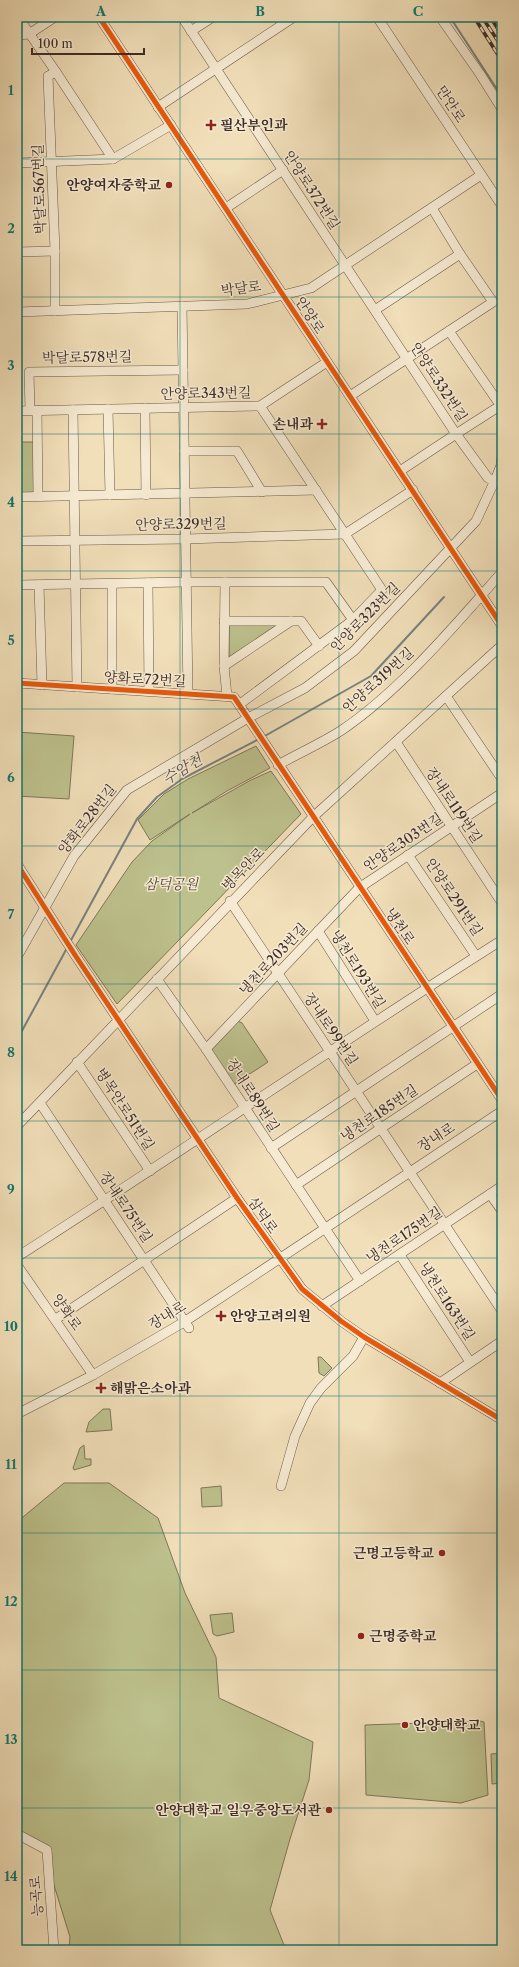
<svg xmlns="http://www.w3.org/2000/svg" width="519" height="1967" font-family="'Libre Caslon Text','Noto Serif KR',serif">
<style>
.green{fill:#bdc18d;stroke:#7e765a}
.lines{fill:none;stroke-linecap:round;stroke-linejoin:round}
.stream{stroke:#78817f;stroke-width:2}
.minor-casing{stroke:#6b594b;stroke-width:10}
.minor{stroke:#f6ead2;stroke-width:9}
.rail-casing{stroke:#3e2c26;stroke-width:3.5}
.rail{stroke:#f6ead2;stroke-width:2;stroke-dasharray:6;stroke-linecap:butt}
.cycleway-casing{stroke:#f6ead2;stroke-width:8}
.cycleway{stroke:#e8590c;stroke-width:5}
.grid{fill:none;stroke:#0f766e;stroke-width:1;stroke-opacity:0.55}
.poi-dot{fill:#8f2418;stroke:#f6ead2;stroke-width:1.5}
.labels{text-anchor:middle;dominant-baseline:central;stroke-width:3;stroke-linejoin:round;paint-order:stroke}
.street-label{font-size:14px;fill:#3e2c26;stroke:#f6ead2}
.poi-label{font-size:14px;font-weight:bold;fill:#3e2c26;stroke:#f6ead2;text-anchor:start}
.park-label{font-size:14px;font-style:italic;fill:#574a3b;stroke:#f6ead2}
.water-label{font-size:15px;font-style:italic;fill:#56504b;stroke:#f6ead2}
.neatline{fill:none;stroke:#0f766e;stroke-width:1.5}
.grid-label{font-size:13px;text-anchor:middle;font-weight:bold;fill:#0f766e}
</style>
<rect width="100%" height="100%" fill="#f1dfb9"/>
<filter id="stains"><feTurbulence type="fractalNoise" baseFrequency=".005" numOctaves="4"/><feColorMatrix values="0 0 0 0 .2 0 0 0 0 .09 0 0 0 0 .02 0 0 0 .5 -.17"/></filter>
<radialGradient id="worn" r=".72"><stop offset=".6" stop-color="#630" stop-opacity="0"/><stop offset="1" stop-color="#630" stop-opacity=".3"/></radialGradient>
<g class="green">
<path d="M17,442H34L35,492L17,494Z"/>
<path d="M277,622V626L229,657V623Z"/>
<path d="M17,732L74,736L69,799L17,796Z"/>
<path d="M256,746L270,768L227,791L192,813L251,780L271,771L301,814L117,1004L76,945L132,862L152,841L190,814L150,840L138,820L164,794L188,779Z"/>
<path d="M238,1021L242,1023L268,1062L233,1085L211,1051V1046Z"/>
<path d="M318,1357H321L332,1368L324,1376L319,1373Z"/>
<path d="M103,1409H110L112,1430L86,1432L89,1422Z"/>
<path d="M84,1445L85,1459H91V1465L74,1470L73,1468L80,1448Z"/>
<path d="M64,1483H109L158,1518L185,1593L216,1657L219,1698L313,1742L309,1780L290,1839L270,1910L286,1950H69L70,1937L53,1882L47,1845L17,1832V1522Z"/>
<path d="M221,1486L222,1506L202,1507L201,1488Z"/>
<path d="M232,1613L234,1632L217,1636L213,1634L210,1615Z"/>
<path d="M480,1721L484,1722L488,1795L461,1803L366,1795L365,1725Z"/>
<path d="M502,1753V1783L492,1784L491,1754Z"/>
</g>
<g class="lines">
<g class="stream">
<path d="M450,17L502,97"/>
<path d="M263,737L371,676L444,597"/>
<path d="M70,942L137,819L157,797L182,779L259,739"/>
<path d="M17,1040L67,948"/>
</g>
<g class="minor-casing">
<g id="minor">
<path d="M18,17L56,72L113,159"/>
<path d="M99,17L502,626"/>
<path d="M182,17L456,434L400,471"/>
<path d="M377,17L502,206"/>
<path d="M440,17L480,74L502,109"/>
<path d="M191,31L213,17"/>
<path d="M17,35L29,34L55,17"/>
<path d="M158,107L294,17"/>
<path d="M17,163L113,159L171,125"/>
<path d="M226,208L283,170"/>
<path d="M17,252L55,251"/>
<path d="M182,306L188,693"/>
<path d="M375,310L460,254"/>
<path d="M55,311V251L48,76L56,72"/>
<path d="M17,312L247,304L311,288L481,175"/>
<path d="M449,331L498,402L502,403"/>
<path d="M350,396L493,302L460,254L432,208"/>
<path d="M145,408L146,495"/>
<path d="M108,409L110,495"/>
<path d="M30,410L29,372L183,370"/>
<path d="M37,410L38,496"/>
<path d="M73,410L77,687"/>
<path d="M17,411L260,406L327,362"/>
<path d="M184,451H237L262,492"/>
<path d="M495,481L488,478L456,434L495,409L502,407"/>
<path d="M17,497L316,490"/>
<path d="M17,541L186,539L345,534L413,490"/>
<path d="M225,582L224,666L227,696"/>
<path d="M148,583L149,691"/>
<path d="M112,584V689"/>
<path d="M17,585L187,582H326L353,620"/>
<path d="M39,585L42,685"/>
<path d="M224,621H301L319,646"/>
<path d="M224,666L291,621"/>
<path d="M17,683L234,697L502,1100"/>
<path d="M446,696L502,779"/>
<path d="M240,704L353,620L382,590L260,406"/>
<path d="M396,742L502,903"/>
<path d="M278,765C299,753 322,743 342,730C402,689 454,626 502,572"/>
<path d="M408,855L476,956"/>
<path d="M17,864L75,955L237,1198L302,1289L341,1321L364,1337L502,1420"/>
<path d="M230,901L502,1311"/>
<path d="M318,931L375,1021"/>
<path d="M17,957L74,856L127,790L248,718L305,688L354,651L476,521L496,478L501,465L502,456"/>
<path d="M157,979L206,1049L360,1281"/>
<path d="M206,1049L359,888L502,793"/>
<path d="M77,1062L150,1171"/>
<path d="M40,1103L189,1328"/>
<path d="M17,1126L313,817L502,645"/>
<path d="M271,1148L502,994"/>
<path d="M296,1185L477,1064"/>
<path d="M490,1194L502,1211"/>
<path d="M400,1255L470,1362"/>
<path d="M17,1257C180,1153 339,1043 502,940"/>
<path d="M17,1265L93,1375"/>
<path d="M322,1306L502,1186"/>
<path d="M56,1319L237,1198"/>
<path d="M440,1383L502,1341"/>
<path d="M17,1414L93,1375L184,1322L502,1111"/>
<path d="M281,1486L295,1436L310,1403L321,1388L353,1356L364,1337"/>
<path d="M17,1834L47,1850L54,1950"/>
</g>
</g>
<use href="#minor" class="minor"/>
<g class="rail-casing">
<g id="rail">
<path d="M474,17L502,61"/>
<path d="M482,17L502,47"/>
<path d="M490,17L502,35"/>
<path d="M498,17L502,22"/>
</g>
</g>
<use href="#rail" class="rail"/>
<g class="cycleway-casing">
<g id="cycleway">
<path d="M99,17L502,626"/>
<path d="M17,683L234,697L502,1100"/>
<path d="M17,864L75,955L237,1198L302,1289L341,1321L364,1337L502,1420"/>
</g>
</g>
<use href="#cycleway" class="cycleway"/>
</g>
<path class="grid" d="M180,17V1950M339,17V1950M17,159H502M17,297H502M17,434H502M17,571H502M17,709H502M17,846H502M17,984H502M17,1121H502M17,1258H502M17,1396H502M17,1533H502M17,1670H502M17,1808H502"/>
<g class="poi-dot">
<path d="M209 119h4v4h4v4h-4v4h-4v-4h-4v-4h4z"/>
<circle cx="169" cy="185" r="4"/>
<path d="M320 418h4v4h4v4h-4v4h-4v-4h-4v-4h4z"/>
<path d="M219 1310h4v4h4v4h-4v4h-4v-4h-4v-4h4z"/>
<path d="M99 1382h4v4h4v4h-4v4h-4v-4h-4v-4h4z"/>
<circle cx="442" cy="1553" r="4"/>
<circle cx="361" cy="1636" r="4"/>
<circle cx="405" cy="1725" r="4"/>
<circle cx="329" cy="1810" r="4"/>
</g>
<g class="labels">
<g class="street-label">
<text transform="translate(451 104) rotate(57)">만안로</text>
<text transform="translate(39 189) rotate(-92)">박달로567번길</text>
<text transform="translate(312 190) rotate(57)">안양로372번길</text>
<text transform="translate(241 288) rotate(-7)">박달로</text>
<text transform="translate(310 315) rotate(57)">안양로</text>
<text transform="translate(87 357) rotate(-1)">박달로578번길</text>
<text transform="translate(439 382) rotate(57)">안양로332번길</text>
<text transform="translate(206 393) rotate(-1)">안양로343번길</text>
<text transform="translate(181 524) rotate(-1)">안양로329번길</text>
<text transform="translate(365 617) rotate(-45)">안양로323번길</text>
<text transform="translate(145 679) rotate(3)">양화로72번길</text>
<text transform="translate(378 680) rotate(-42)">안양로319번길</text>
<text transform="translate(454 805) rotate(56)">장내로119번길</text>
<text transform="translate(87 819) rotate(-52)">양화로28번길</text>
<text transform="translate(403 842) rotate(-34)">안양로303번길</text>
<text transform="translate(243 869) rotate(-46)">병목안로</text>
<text transform="translate(454 897) rotate(56)">안양로291번길</text>
<text transform="translate(400 926) rotate(56)">냉천로</text>
<text transform="translate(273 959) rotate(-47)">냉천로203번길</text>
<text transform="translate(358 969) rotate(58)">냉천로193번길</text>
<text transform="translate(331 1029) rotate(56)">장내로99번길</text>
<text transform="translate(253 1095) rotate(57)">장내로89번길</text>
<text transform="translate(125 1109) rotate(57)">병목안로51번길</text>
<text transform="translate(379 1113) rotate(-34)">냉천로185번길</text>
<text transform="translate(436 1137) rotate(-33)">장내로</text>
<text transform="translate(126 1207) rotate(56)">장내로75번길</text>
<text transform="translate(263 1215) rotate(55)">삼덕로</text>
<text transform="translate(404 1235) rotate(-34)">냉천로175번길</text>
<text transform="translate(447 1301) rotate(57)">냉천로163번길</text>
<text transform="translate(67 1312) rotate(55)">양화로</text>
<text transform="translate(167 1315) rotate(-31)">장내로</text>
<text transform="translate(36 1896) rotate(-94)">능곡로</text>
</g>
<g class="poi-label">
<text x="220" y="125">필산부인과</text>
<text x="161" y="185" text-anchor="end">안양여자중학교</text>
<text x="313" y="424" text-anchor="end">손내과</text>
<text x="230" y="1316">안양고려의원</text>
<text x="110" y="1388">해맑은소아과</text>
<text x="434" y="1553" text-anchor="end">근명고등학교</text>
<text x="369" y="1636">근명중학교</text>
<text x="413" y="1725">안양대학교</text>
<text x="321" y="1810" text-anchor="end">안양대학교 일우중앙도서관</text>
</g>
<g class="park-label">
<text x="171" y="884">삼덕공원</text>
</g>
<g class="water-label">
<text transform="translate(182 769) rotate(-31)">수암천</text>
</g>
</g>
<rect width="519" height="1967" fill="none" stroke="#f1dfb9" stroke-width="44"/>
<path d="M32 48v6h112v-6" fill="none" stroke="#3e2c26" stroke-width="2"/>
<text x="38" y="48" font-size="12" fill="#3e2c26" stroke="#f6ead2" stroke-width="3" paint-order="stroke">100 m</text>
<rect x="22" y="22" width="475" height="1923" class="neatline"/>
<g class="grid-label">
<text x="101" y="16">A</text>
<text x="260" y="16">B</text>
<text x="418" y="16">C</text>
<text x="11" y="95">1</text>
<text x="11" y="233">2</text>
<text x="11" y="370">3</text>
<text x="11" y="507">4</text>
<text x="11" y="645">5</text>
<text x="11" y="782">6</text>
<text x="11" y="919">7</text>
<text x="11" y="1057">8</text>
<text x="11" y="1194">9</text>
<text x="11" y="1331">10</text>
<text x="11" y="1469">11</text>
<text x="11" y="1606">12</text>
<text x="11" y="1744">13</text>
<text x="11" y="1881">14</text>
</g>
<rect width="100%" height="100%" filter="url(#stains)"/>
<rect width="100%" height="100%" fill="url(#worn)"/>
</svg>
